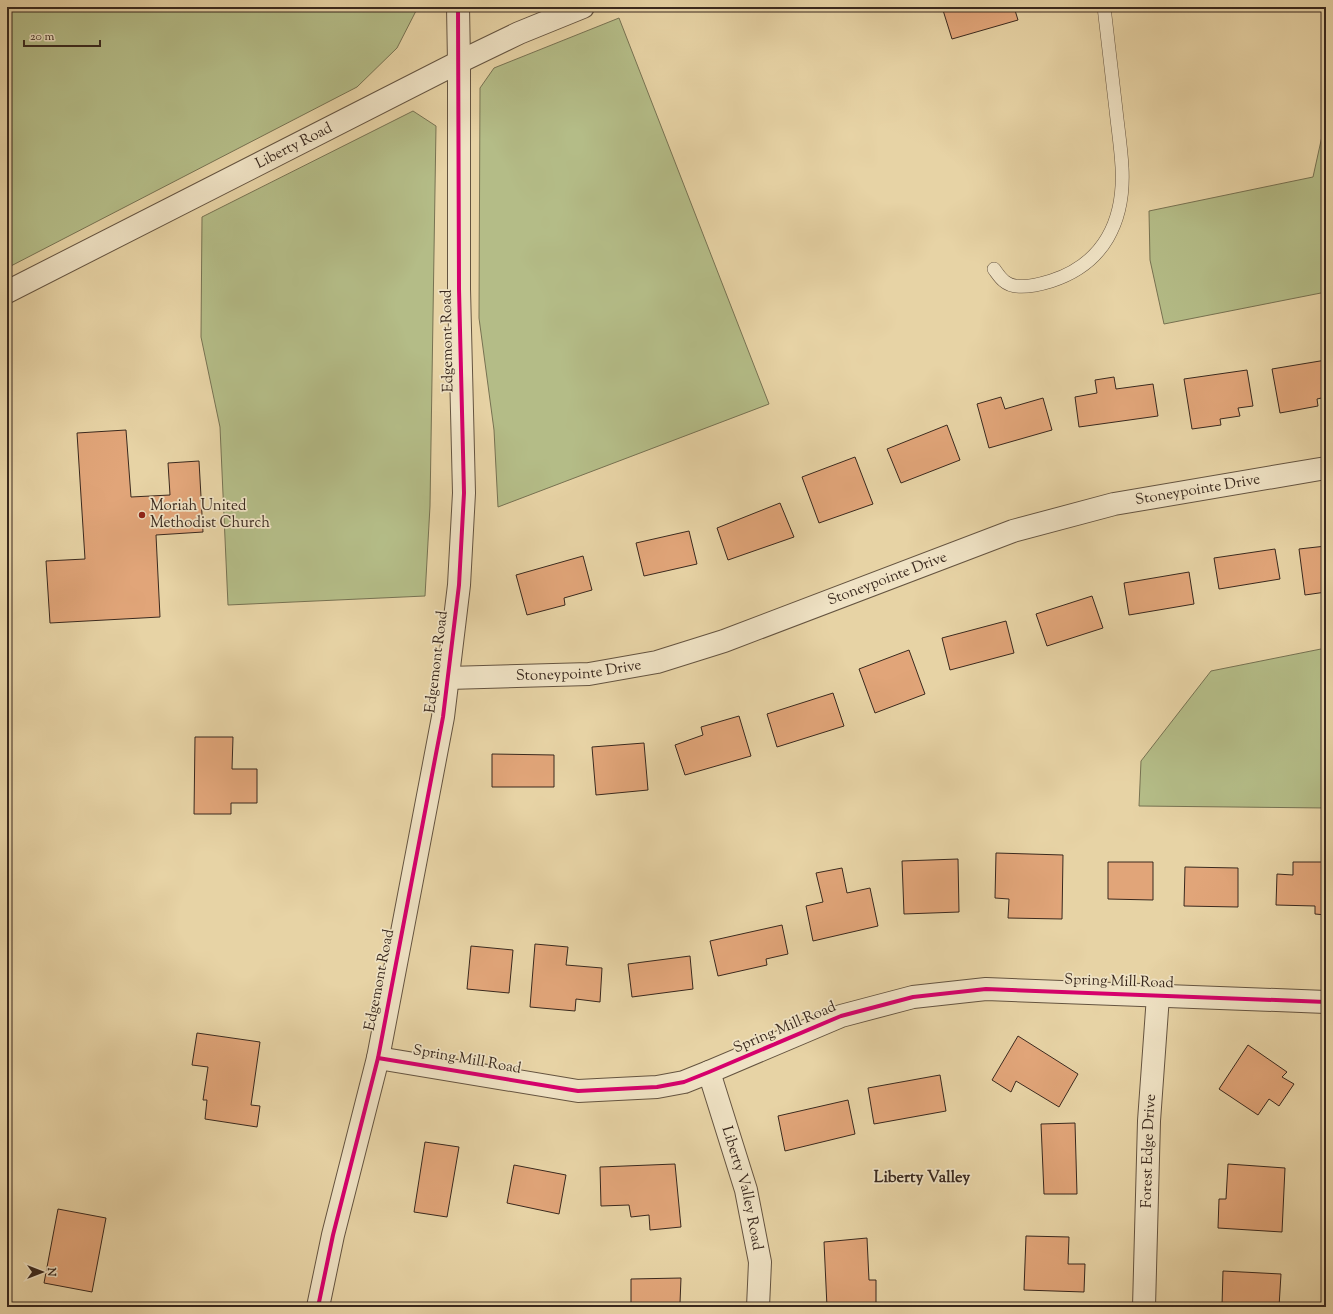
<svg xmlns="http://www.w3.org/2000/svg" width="1333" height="1314" font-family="'Sorts Mill Goudy',serif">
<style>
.green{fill:#b4bc87;stroke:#777252}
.water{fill:#98b9a1;stroke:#727f6d}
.building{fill:#e1a579;stroke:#3a291e}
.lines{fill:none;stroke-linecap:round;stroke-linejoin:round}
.service-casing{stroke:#655440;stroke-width:14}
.minor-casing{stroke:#655440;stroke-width:24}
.tertiary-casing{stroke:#655440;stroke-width:24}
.service{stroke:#efe2c4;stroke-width:13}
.minor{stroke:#efe2c4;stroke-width:22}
.tertiary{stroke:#efe2c4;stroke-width:22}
.cycleway-casing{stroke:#efe2c4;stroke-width:6}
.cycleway{stroke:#d6006c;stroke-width:4}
.poi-dot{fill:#8f2418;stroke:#efe2c4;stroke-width:1.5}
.labels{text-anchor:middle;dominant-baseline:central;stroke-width:3.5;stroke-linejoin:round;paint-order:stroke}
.street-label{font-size:15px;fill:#3a291e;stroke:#efe2c4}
.poi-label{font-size:15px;fill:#3a291e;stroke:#efe2c4;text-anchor:start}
.neighbourhood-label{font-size:16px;font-weight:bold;fill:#3a291e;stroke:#efe2c4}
</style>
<rect width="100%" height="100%" fill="#e7d3a5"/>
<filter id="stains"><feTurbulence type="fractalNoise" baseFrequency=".005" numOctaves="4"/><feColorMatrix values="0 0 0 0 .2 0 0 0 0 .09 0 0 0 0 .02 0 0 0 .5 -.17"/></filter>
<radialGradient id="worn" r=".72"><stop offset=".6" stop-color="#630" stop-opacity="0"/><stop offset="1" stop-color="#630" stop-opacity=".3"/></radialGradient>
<g class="green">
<path d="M7,7H418L397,48L357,87L7,268Z"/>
<path d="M619,18L769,404L498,507L494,430L479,318L480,88L494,68Z"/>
<path d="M413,111L436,126L430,506L425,596L228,605L220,427L201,337L202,217Z"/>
<path d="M1326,118V292L1164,324L1150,260L1149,211L1313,177Z"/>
<path d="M1326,648V808L1139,806L1141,761L1211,671Z"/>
</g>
<path class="water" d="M7,948L11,974L7,1003Z"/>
<g class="building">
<path d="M942,7H1014L1018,20L952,39Z"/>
<path d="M1326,360V397L1317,399L1318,406L1280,413L1272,369Z"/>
<path d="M1247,370L1253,406L1238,408L1240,416L1220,419L1221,425L1192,429L1184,379Z"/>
<path d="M1114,377L1116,389L1153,384L1158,416L1079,427L1075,397L1097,393L1095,380Z"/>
<path d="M1001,397L1005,409L1043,398L1052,430L989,448L977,404Z"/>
<path d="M947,425L960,460L901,483L887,449Z"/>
<path d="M126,430L131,497L170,495L168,463L199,461L203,532L156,535L160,617L50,623L46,561L85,559L77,433Z"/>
<path d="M855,457L873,504L819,523L802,477Z"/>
<path d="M780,503L794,537L728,560L717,528Z"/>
<path d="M689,531L697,564L644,576L636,543Z"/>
<path d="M1326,546V592L1305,595L1299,549Z"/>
<path d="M1275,549L1280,579L1219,589L1214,558Z"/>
<path d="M583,556L592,590L564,598L565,605L527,615L516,575Z"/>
<path d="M1189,572L1194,604L1129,615L1124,583Z"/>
<path d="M1092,596L1103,628L1047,646L1036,614Z"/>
<path d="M1006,621L1014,653L950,670L942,638Z"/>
<path d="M909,650L925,694L875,713L859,669Z"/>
<path d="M833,693L844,726L777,747L767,714Z"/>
<path d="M739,716L751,756L685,775L675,745L703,735L701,727Z"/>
<path d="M195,737H233L232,769H257V803H231V814H194Z"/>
<path d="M644,743L648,790L596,795L592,747Z"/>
<path d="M492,754L554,755V787H492Z"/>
<path d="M996,853L1063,855L1062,919L1008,918L1009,899L995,898Z"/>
<path d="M958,859L959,912L904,914L902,861Z"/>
<path d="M1108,862H1153V900L1108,899Z"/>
<path d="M1293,862H1326V915L1315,914V906L1276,905L1277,874L1293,875Z"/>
<path d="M1185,867L1238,868V907L1184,906Z"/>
<path d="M842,868L847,893L870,888L878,926L813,941L806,906L823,902L816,873Z"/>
<path d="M782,925L788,954L766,959L767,965L718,976L710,941Z"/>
<path d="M535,944L568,947L566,965L602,968L600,1002L576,999L575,1011L530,1007Z"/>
<path d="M471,946L513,950L509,993L467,989Z"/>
<path d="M690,956L693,989L632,997L628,964Z"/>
<path d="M197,1033L260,1042L251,1105L260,1106L257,1127L205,1119L207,1100H203L208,1067L192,1065Z"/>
<path d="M1018,1036L1078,1074L1059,1107L1016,1081L1011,1092L992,1080Z"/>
<path d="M1248,1045L1287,1072L1282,1077L1294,1084L1279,1106L1269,1099L1258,1115L1219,1089Z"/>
<path d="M940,1075L946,1111L874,1124L868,1088Z"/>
<path d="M848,1100L855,1134L785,1151L778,1116Z"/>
<path d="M1075,1123L1077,1194H1044L1041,1124Z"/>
<path d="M425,1142L459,1147L447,1217L414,1212Z"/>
<path d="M675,1164L681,1227L650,1230L649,1215L631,1217L629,1205L601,1206L600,1167Z"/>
<path d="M1228,1164L1285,1168L1282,1232L1218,1228L1219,1199H1226Z"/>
<path d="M514,1165L566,1175L559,1214L507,1203Z"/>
<path d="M58,1209L106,1218L92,1292L44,1283Z"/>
<path d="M1026,1236L1069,1237L1068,1264H1085L1084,1292L1024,1290Z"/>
<path d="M867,1238L869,1280H876V1307H827L824,1242Z"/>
<path d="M1223,1271L1281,1274L1279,1307H1213V1306H1222Z"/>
<path d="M681,1278L680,1303L693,1304V1307H631V1279Z"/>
</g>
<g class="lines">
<g class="service-casing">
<path id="service" d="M994,269C997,273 1000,278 1004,281C1015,291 1038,285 1051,281C1104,264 1125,221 1122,167C1121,148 1118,129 1116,110C1112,76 1108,41 1104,7"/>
</g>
<g class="minor-casing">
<g id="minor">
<path id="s1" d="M448,678L589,674L657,662L724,641L1013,531L1114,504L1326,468"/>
<path d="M378,1058L578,1091L657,1087L684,1082L709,1072L841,1016L913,997L986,989L1326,1002"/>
<path id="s2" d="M709,1072L746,1190L760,1262L758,1307"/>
<path d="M318,1307L333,1235L378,1058L443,717L459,585L464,493L459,289V62"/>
<path id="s3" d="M1144,1307L1149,1121L1158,996"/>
</g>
</g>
<g class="tertiary-casing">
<g id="tertiary">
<path d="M458,7L459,62"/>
<path id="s4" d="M7,292L459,62L519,33L583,7"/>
</g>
</g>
<use href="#service" class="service"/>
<use href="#minor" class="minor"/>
<use href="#tertiary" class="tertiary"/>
<g class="cycleway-casing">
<g id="cycleway">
<path d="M378,1058L578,1091L657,1087L684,1082L709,1072L841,1016L913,997L986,989L1326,1002"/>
<path d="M318,1307L333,1235L378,1058L443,717L459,585L464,493L459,289L458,7"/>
</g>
</g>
<use href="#cycleway" class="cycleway"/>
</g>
<circle class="poi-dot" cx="142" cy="515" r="4"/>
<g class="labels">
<g class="street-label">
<text stroke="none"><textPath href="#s4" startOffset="322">Liberty Road</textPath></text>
<text transform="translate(448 341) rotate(-91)">Edgemont Road</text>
<text stroke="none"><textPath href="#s1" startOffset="779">Stoneypointe Drive</textPath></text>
<text stroke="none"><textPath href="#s1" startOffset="455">Stoneypointe Drive</textPath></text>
<text transform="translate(437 662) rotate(-83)">Edgemont Road</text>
<text stroke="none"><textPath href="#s1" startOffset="131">Stoneypointe Drive</textPath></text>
<text transform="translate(380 980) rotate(-79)">Edgemont Road</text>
<text transform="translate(1119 982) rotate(2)">Spring Mill Road</text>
<text transform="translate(785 1028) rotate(-23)">Spring Mill Road</text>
<text transform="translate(467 1060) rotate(10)">Spring Mill Road</text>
<text stroke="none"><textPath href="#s3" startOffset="156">Forest Edge Drive</textPath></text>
<text stroke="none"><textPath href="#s2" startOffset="121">Liberty Valley Road</textPath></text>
</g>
<g class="poi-label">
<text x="150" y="506">Moriah United<tspan x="150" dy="17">Methodist Church</tspan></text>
</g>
<g class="neighbourhood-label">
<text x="922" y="1178">Liberty Valley</text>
</g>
</g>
<rect width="1333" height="1314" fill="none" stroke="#e7d3a5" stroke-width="24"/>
<rect x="8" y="8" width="1317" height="1298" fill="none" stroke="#3a291e" stroke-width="2"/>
<rect x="12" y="12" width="1309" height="1290" fill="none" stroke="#3a291e"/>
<g transform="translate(42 1272) rotate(90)" stroke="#efe2c4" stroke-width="3" paint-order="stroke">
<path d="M0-3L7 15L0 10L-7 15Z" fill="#3a291e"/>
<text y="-6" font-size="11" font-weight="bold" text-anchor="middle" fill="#3a291e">N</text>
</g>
<path d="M24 40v6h76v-6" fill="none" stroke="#3a291e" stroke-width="2"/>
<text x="30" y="40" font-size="12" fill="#3a291e" stroke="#efe2c4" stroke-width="3" paint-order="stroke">20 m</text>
<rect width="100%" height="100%" filter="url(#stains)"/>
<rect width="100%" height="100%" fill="url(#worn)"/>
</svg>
